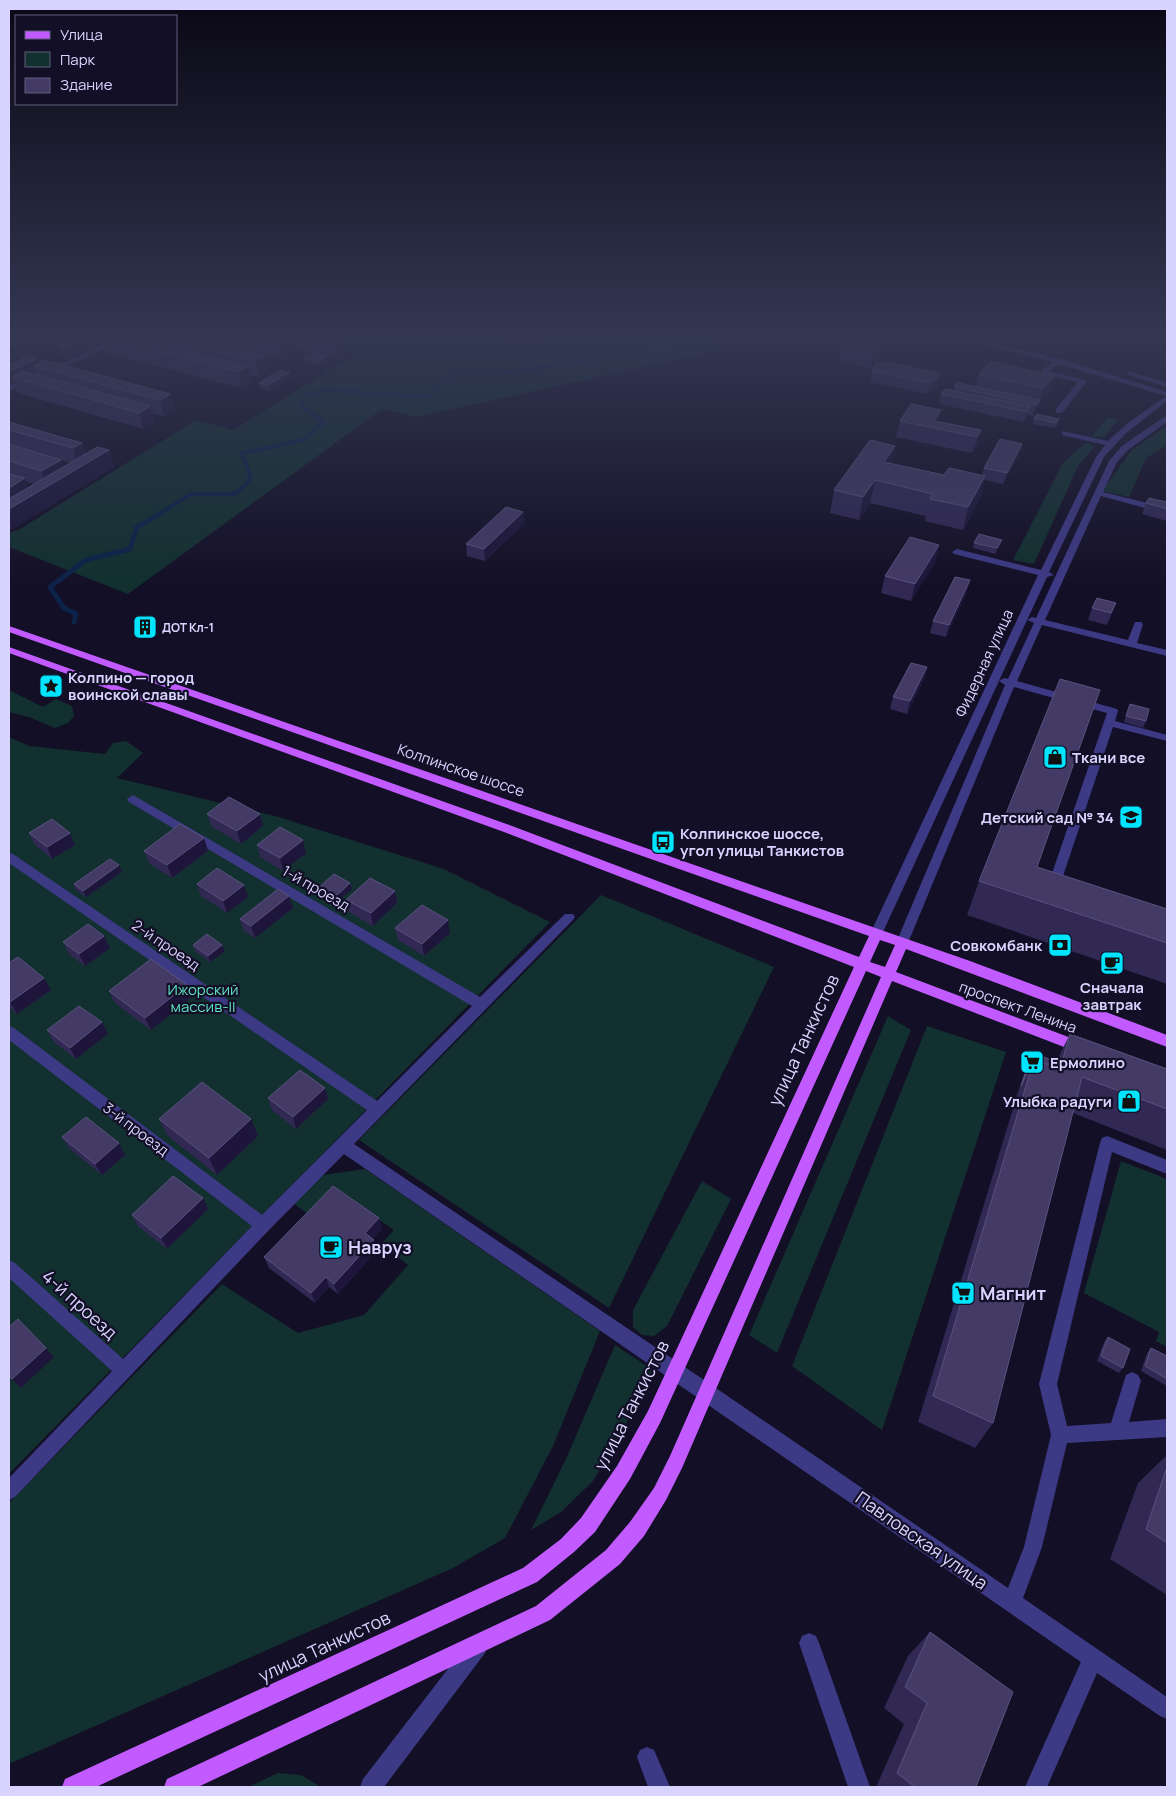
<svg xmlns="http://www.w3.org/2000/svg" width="1176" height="1796" font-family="Manrope,sans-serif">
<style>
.green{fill:#12302f}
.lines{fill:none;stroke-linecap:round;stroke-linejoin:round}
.stream-far1{stroke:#0c2248;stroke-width:4}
.stream{stroke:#0c2248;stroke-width:5}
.minor{fill:#3d3a85;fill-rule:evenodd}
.major{fill:#c25bff;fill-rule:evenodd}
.wall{fill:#312854;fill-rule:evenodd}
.shaded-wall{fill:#1d163a}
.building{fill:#433a66;stroke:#5a527e}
.labels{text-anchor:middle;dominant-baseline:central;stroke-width:4.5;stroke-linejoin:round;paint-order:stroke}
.far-poi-label{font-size:12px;font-weight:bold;fill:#d9d4ff;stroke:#130f26;text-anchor:start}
.street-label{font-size:15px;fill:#d9d4ff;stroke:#130f26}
.poi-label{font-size:15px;font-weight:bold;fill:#d9d4ff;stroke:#130f26;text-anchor:start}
.park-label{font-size:15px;fill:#5fe0c0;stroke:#130f26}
.near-street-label{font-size:18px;fill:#d9d4ff;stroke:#130f26}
.near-poi-label{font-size:18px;font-weight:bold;fill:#d9d4ff;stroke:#130f26;text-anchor:start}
</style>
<rect width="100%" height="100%" fill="#130f26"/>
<g class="green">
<path d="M289,336H496L528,346L556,336H700L725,343L717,351L416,417L382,409L128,594L9,547V533L20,529L196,420L233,430L358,353Z"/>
<path d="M1108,417L1118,420L1104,437H1091Z"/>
<path d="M1167,426V445L1146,458L1129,497L1102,491L1132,450Z"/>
<path d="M1086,442L1094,447L1078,466L1034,564L1013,560L1063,463Z"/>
<path d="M9,690L43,707L56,699L72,706L74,716L68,723L55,728L29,717L9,712Z"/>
<path d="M9,737L29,746L105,754L113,743L126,741L143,753L117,778L275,816L444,869L550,922L9,1474Z"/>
<path d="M601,895L774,967L609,1308L359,1140Z"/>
<path d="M888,1016L911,1030L777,1353L749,1335Z"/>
<path d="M927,1026L1006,1052L882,1430L792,1366Z"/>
<path d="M1121,1161L1167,1179V1347L1156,1341L1159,1332L1084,1293Z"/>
<path d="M365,1169L600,1331L553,1446L505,1538L453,1568L9,1764V1503L222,1284L298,1333L364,1315L408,1265L381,1244L394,1230L341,1194L312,1217L293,1203L323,1175Z"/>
<path d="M702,1181L731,1199L667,1326L654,1336L642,1335L633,1327V1310Z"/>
<path d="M615,1345L653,1370L632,1413L593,1481L561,1512L531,1530L566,1459Z"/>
<path d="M278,1773L301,1775L321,1787H248Z"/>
</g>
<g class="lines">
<path class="stream-far1" d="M159,514L191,494H235L251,479L242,453L304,440L324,422L300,405L306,395L326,390L428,397L454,373H501L631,354L672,344L683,336"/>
<path class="stream" d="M74,622L76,614L64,608L50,587L86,560L130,549L137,527L161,513"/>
<g class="minor">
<path d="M27,336H36L9,348V344Z"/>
<path d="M123,336H132L52,373L45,371Z"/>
<path d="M769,336H776L770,341H766L765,340Z"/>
<path d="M948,336H959L1061,359L1167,392V401L1125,434L1104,457L1049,572L1054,575L1047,577L882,934L881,937H871L870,934L1038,575L954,554L952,552L957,549L1041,570L1096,457L1105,445L1062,435V431L1108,441L1128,423L1166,396L1059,364L1050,371L1087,381L1062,413H1056V409L1078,382L1042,374V370L1053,362Z"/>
<path d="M1128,371L1167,383V387L1128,375Z"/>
<path d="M28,377L35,379L9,391V386Z"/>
<path d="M1164,417H1167V422L1128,450L1117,462L1103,492L1167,508V514L1101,496L1045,620L1128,640L1135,622H1141L1143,624L1137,643L1167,650V656L1042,625L1017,681L1117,709L1118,711L1115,721L1167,735V741L1113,727L1059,888L1057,891H1049L1047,888L1107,713L1014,687L908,943L907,946H897L896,943L1005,685L999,681L1004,678L1008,679L1034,623L1027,620L1032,617L1036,618L1109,461L1122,446Z"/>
<path d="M133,795L480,997L565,914H573L575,917L573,920L354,1144L713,1386L1008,1588L1024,1547L1051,1435L1039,1384L1100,1143L1102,1138L1107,1136L1167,1160V1174L1112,1152L1057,1384L1067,1426L1111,1423L1126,1375L1132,1372L1138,1375L1141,1381L1129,1422L1167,1419V1437L1067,1443L1042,1547L1023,1598L1167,1697V1719L1160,1716L1097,1673L1047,1787H1025L1081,1662L344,1154L269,1230L15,1497L9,1500V1478L112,1371L9,1278V1260L15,1263L123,1359L252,1226L9,1040V1026L14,1028L262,1215L367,1110L9,863V853L13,854L377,1101L472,1006L129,802L127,799Z"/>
<path d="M809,1633L816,1636L819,1643L870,1787H848L799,1643L802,1636Z"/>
<path d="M478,1636L485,1639L488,1646L485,1653L384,1787H360L363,1779L471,1639Z"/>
<path d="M647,1747L654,1750L670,1787H648L637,1757L640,1750Z"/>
</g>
<path class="major" d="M9,626L970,961L1167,1035V1047L906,949L896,972L1087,1044L1089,1048L1087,1052L1082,1054L1077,1052L892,981L682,1468L666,1500L644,1536L620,1564L550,1620L198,1787H164L167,1779L536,1606L606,1550L630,1522L654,1488L670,1456L881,977L866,971L660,1423L630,1479L595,1532L574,1552L537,1582L96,1787H62L65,1779L523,1568L561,1539L581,1518L617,1466L648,1411L854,967L504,832L9,653V647L512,826L859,957L869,936L9,632ZM880,940L895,945L885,967L870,962Z"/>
</g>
<g class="wall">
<path d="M78,336H184L265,356L268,372L259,377L249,375L251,382L241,388L106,353L103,342L68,358L61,355L57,345Z"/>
<path d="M188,336H338L346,338L348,353L338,359L326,356L327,361L320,366L304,362L303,357L313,353L292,348L293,354L284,359Z"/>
<path d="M535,336H551L543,339Z"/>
<path d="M906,336L870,368L840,361L842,345Z"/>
<path d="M1071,336H1106L1094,340Z"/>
<path d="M991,361L1050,391L1039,405H1038L1036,411L1033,416L1028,415L1024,422L939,404L941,394L953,390L954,387H976L979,374Z"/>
<path d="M39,363L170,394L175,410L164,416L151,413L154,423L143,429L18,393L14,382L9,384V365Z"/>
<path d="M872,371L938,385L928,394L870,382Z"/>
<path d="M290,372L291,377L269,391L260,388L259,383Z"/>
<path d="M1034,418L1059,419L1057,424L1055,428L1033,424Z"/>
<path d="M900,421H938L981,430L976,447L972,453L896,437Z"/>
<path d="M9,422L82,443L86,454L109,450L114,467L12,529L9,528ZM61,460L71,463L63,467ZM26,482L34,484L28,488Z"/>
<path d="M1019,455L1003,484L984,480L980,498L963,530L925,521L926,516L870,503L859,520L830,513L834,490L892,464L944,475H982L984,468Z"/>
<path d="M1167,502V521L1142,514L1146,503Z"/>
<path d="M523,512L524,523L485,561L467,556L466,544Z"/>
<path d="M1002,540L1000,546L995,554L973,548L974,543Z"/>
<path d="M939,545L935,562L911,601L881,593L885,576Z"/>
<path d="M967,592L946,637L930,633L933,621Z"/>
<path d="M1116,603L1107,625L1088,620L1092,608Z"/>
<path d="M927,667L924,679L907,714L890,709L893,697Z"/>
<path d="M1130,704L1146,721L1143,728L1124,722Z"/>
<path d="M207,814H260L263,826L241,844L211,826Z"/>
<path d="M29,833L75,845L52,859L35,845Z"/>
<path d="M204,838L208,851L172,878L149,863L144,851Z"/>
<path d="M303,840L306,853L283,871L260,857L257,845Z"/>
<path d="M1037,867L1167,909V984L967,915L979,881Z"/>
<path d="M122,872L86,897L76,890L74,884Z"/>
<path d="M350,883L352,889L335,904L319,895L317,889Z"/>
<path d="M197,884L248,897L227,913L201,896Z"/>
<path d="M395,891L397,903L373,926L349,912L346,900Z"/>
<path d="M289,896L293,908L255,938L244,931L240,919Z"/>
<path d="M395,928L450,933L424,956L398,940Z"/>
<path d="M104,936L110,948L85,966L69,954L63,942Z"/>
<path d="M193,945H222L225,951L210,962L195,951Z"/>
<path d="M9,963L51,990L17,1014L9,1007Z"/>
<path d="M187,985L192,997L151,1030L115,1003L109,991Z"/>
<path d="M47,1030L108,1034L76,1059L54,1042Z"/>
<path d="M1070,1034L1167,1069V1150L1073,1113L993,1423L975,1448L918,1422L1018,1092L1030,1058L1032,1052L1056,1062Z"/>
<path d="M325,1088L328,1099L296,1129L272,1110L268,1098Z"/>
<path d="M159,1119H251L258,1136L217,1175L168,1136Z"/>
<path d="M62,1137L125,1155L102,1175L69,1148Z"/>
<path d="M203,1198L208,1209L167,1249L138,1226L132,1215Z"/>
<path d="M379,1218L382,1229L373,1239L377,1250L338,1294L329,1287L315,1303L269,1268L264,1257Z"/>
<path d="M1108,1337L1123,1368L1119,1373L1097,1361L1104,1342Z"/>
<path d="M1151,1348L1167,1356V1386L1141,1371L1147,1353Z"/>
<path d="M1167,1455V1595L1110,1559L1138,1483Z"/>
<path d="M930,1632L976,1787H876L904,1724L884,1708L908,1656Z"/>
</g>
<g class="shaded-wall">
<path d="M91,336H117L101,338L103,342L68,358L65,347Z"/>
<path d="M543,336H551L543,339Z"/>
<path d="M892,336H906L870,368L873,352Z"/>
<path d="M1095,336H1106L1094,340Z"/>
<path d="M346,338L348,353L338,359L336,344Z"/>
<path d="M290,339L293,354L284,359L281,344Z"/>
<path d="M265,356L268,372L259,377L255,361Z"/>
<path d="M326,356L327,361L320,366L319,361Z"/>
<path d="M37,359L40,368L34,366L36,372L20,379L12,377L14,382L9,384V372Z"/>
<path d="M248,367L251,382L241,388L238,372Z"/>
<path d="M290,372L291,377L269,391L268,385Z"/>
<path d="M941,374L938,385L928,394L930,383Z"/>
<path d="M1054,376L1050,391L1039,405L1043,389Z"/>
<path d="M170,394L175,410L164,416L160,400Z"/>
<path d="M1039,400L1036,411L1033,416L1036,405Z"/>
<path d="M150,406L154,423L143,429L139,413Z"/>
<path d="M1030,406L1027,417L1024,422L1027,412Z"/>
<path d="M941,410L937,426L934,421Z"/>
<path d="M981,430L976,447L972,453L977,437Z"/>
<path d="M82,443L88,459L78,465L73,448Z"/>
<path d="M1022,444L1019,455L1003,484L1007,473Z"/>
<path d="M895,446L891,468L884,462Z"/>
<path d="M109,450L114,467L12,529L9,522V509L47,487L41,471L61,460L66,475Z"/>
<path d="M985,476L980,498L963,530L968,507Z"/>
<path d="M25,478L31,495L14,506L9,493V488Z"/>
<path d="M875,480L870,503L859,520L863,497Z"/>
<path d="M523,512L524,523L485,561L484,549Z"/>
<path d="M1002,540L1000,546L995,554L997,548Z"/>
<path d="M939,545L935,562L911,601L915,584Z"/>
<path d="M970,580L967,592L946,637L949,625Z"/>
<path d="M152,623L154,629L141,633L139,627Z"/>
<path d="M927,667L924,679L907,714L910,701Z"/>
<path d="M260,814L263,826L241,844L237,831Z"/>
<path d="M70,833L75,845L52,859L47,847Z"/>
<path d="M204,838L208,851L172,878L167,865Z"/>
<path d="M303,840L306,853L283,871L280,858Z"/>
<path d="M119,865L122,872L86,897L83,891Z"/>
<path d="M350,883L352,889L335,904L334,898Z"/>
<path d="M244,885L248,897L227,913L223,901Z"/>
<path d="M395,891L397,903L373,926L371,913Z"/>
<path d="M289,896L293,908L255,938L251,926Z"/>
<path d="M448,920L450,933L424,956L422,944Z"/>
<path d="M104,936L110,948L85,966L79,954Z"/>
<path d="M222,945L225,951L210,962L208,956Z"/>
<path d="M44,978L51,990L17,1014L10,1002Z"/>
<path d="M187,985L192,997L151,1030L145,1018Z"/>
<path d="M102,1022L108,1034L76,1059L70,1048Z"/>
<path d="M325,1088L328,1099L296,1129L293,1117Z"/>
<path d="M251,1119L258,1136L217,1175L209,1158Z"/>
<path d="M119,1143L125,1155L102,1175L95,1164Z"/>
<path d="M203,1198L208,1209L167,1249L161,1238Z"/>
<path d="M379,1218L382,1229L368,1244L365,1233Z"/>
<path d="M374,1240L377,1250L338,1294L334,1284Z"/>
<path d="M326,1277L329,1287L315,1303L311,1293Z"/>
<path d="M46,1348L54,1357L21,1388L12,1379Z"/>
</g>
<g class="building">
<path d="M78,336H91L65,347L57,345Z"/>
<path d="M105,336H126L248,367L238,372L101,338Z"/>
<path d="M154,336H184L265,356L255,361Z"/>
<path d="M248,336H278L290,339L281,344Z"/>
<path d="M303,336H338L346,338L336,344Z"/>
<path d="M853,336H892L873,352L842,345Z"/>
<path d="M310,353L326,356L319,361L303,357Z"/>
<path d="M29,356L37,359L9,372V365Z"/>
<path d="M45,360L170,394L160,400L34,366Z"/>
<path d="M991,361L1054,376L1043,389L979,374Z"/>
<path d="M877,363H893L941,374L930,383L872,371Z"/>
<path d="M281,370L290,372L268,385L259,383Z"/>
<path d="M23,371L150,406L139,413L12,377Z"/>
<path d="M957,382L967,385L964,389L954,387Z"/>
<path d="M967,385L1039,400L1036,405L964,389Z"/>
<path d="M945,389L1030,406L1027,412L941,394Z"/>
<path d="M911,404L941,410L934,421L981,430L977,437L900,421Z"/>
<path d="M1037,414L1059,419L1056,423L1034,418Z"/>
<path d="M9,422L82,443L73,448L9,430Z"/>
<path d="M1000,439L1022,444L1007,473L984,468Z"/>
<path d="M870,440L895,446L884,462L944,475L949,468L985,476L968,507L930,499L933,494L875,480L863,497L834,490Z"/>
<path d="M9,444L61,460L41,471L9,461Z"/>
<path d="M97,447L109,450L9,509V499Z"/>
<path d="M9,474L25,478L9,488Z"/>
<path d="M1149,498L1167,502V509L1146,503Z"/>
<path d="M506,507L523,512L484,549L466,544Z"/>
<path d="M979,534L1002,540L997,548L974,543Z"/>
<path d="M910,537L939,545L915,584L885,576Z"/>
<path d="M955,577L970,580L949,625L933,621Z"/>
<path d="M1097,598L1116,603L1111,613L1092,608Z"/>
<path d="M148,616L152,623L139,627L135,619Z"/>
<path d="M911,663L927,667L910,701L893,697Z"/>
<path d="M1060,679L1100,690L1037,867L1167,909V943L979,881Z"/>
<path d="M1130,704L1149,709L1146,721L1126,716Z"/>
<path d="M229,797L260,814L237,831L207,814Z"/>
<path d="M52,819L70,833L47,847L29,833Z"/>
<path d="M180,824L204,838L167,865L144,851Z"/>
<path d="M280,827L303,840L280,858L257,845Z"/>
<path d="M110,859L119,865L83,891L74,884Z"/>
<path d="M217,868L244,885L223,901L197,884Z"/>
<path d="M334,874L350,883L334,898L317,889Z"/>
<path d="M370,878L395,891L371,913L346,900Z"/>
<path d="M278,889L289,896L251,926L240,919Z"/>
<path d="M422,905L448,920L422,944L395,928Z"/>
<path d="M88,924L104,936L79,954L63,942Z"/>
<path d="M207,934L222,945L208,956L193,945Z"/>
<path d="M18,957L44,978L10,1002L9,1001V963Z"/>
<path d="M151,959L187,985L145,1018L109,991Z"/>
<path d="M79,1006L102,1022L70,1048L47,1030Z"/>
<path d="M1070,1034L1167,1069V1109L1082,1077L993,1423L933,1396L1034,1059L1060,1069Z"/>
<path d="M1032,1052L1056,1062L1055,1067L1034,1059L1021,1086Z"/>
<path d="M300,1070L325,1088L293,1117L268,1098Z"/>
<path d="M202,1082L251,1119L209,1158L159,1119Z"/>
<path d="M86,1117L119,1143L95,1164L62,1137Z"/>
<path d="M173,1176L203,1198L161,1238L132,1215Z"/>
<path d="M333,1186L379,1218L365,1233L374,1240L334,1284L326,1277L311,1293L264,1257Z"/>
<path d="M18,1319L46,1348L12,1379L9,1376V1327Z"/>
<path d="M1108,1337L1130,1349L1123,1368L1101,1356Z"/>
<path d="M1151,1348L1167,1356V1379L1145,1366Z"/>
<path d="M1167,1467V1543L1146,1529Z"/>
<path d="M930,1632L1013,1692L976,1787H915L897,1773L927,1703L905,1687Z"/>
</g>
<linearGradient id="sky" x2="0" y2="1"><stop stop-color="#0a0815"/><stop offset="0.57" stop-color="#333752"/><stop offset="1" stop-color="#333752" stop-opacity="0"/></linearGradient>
<rect width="1176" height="587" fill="url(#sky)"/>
<defs>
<g id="building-square" transform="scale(1.25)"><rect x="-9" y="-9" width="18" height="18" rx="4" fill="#00e5ff" stroke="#130f26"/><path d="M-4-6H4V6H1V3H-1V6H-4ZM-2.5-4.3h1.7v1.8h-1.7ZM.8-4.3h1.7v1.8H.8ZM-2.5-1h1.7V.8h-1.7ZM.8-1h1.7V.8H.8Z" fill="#111"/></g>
<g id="sight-square" transform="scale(1.25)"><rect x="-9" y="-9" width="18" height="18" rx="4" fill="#00e5ff" stroke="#130f26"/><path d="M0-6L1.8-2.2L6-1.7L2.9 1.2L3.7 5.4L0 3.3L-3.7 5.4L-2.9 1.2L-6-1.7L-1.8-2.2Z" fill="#111"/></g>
<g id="shop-square" transform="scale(1.25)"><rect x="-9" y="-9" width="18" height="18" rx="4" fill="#00e5ff" stroke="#130f26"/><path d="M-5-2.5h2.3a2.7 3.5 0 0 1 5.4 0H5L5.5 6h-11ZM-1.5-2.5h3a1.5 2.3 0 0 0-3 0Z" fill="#111"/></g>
<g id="school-square" transform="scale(1.25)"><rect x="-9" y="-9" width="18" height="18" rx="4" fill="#00e5ff" stroke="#130f26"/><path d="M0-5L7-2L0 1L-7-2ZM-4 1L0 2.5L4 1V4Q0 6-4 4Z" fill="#111"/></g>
<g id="bus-square" transform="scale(1.25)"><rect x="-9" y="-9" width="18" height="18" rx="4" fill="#00e5ff" stroke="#130f26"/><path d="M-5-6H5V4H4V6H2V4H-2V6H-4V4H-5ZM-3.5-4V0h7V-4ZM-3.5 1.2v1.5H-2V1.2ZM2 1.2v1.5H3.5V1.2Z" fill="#111"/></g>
<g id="bank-square" transform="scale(1.25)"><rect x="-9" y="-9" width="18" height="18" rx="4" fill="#00e5ff" stroke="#130f26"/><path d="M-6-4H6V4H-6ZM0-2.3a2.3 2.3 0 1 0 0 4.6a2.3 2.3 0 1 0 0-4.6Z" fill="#111"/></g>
<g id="cafe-square" transform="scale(1.25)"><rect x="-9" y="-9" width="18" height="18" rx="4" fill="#00e5ff" stroke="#130f26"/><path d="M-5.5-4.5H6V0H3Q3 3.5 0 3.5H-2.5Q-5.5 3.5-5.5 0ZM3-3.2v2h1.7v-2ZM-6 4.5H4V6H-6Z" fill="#111"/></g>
<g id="supermarket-square" transform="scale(1.25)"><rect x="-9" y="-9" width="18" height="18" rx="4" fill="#00e5ff" stroke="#130f26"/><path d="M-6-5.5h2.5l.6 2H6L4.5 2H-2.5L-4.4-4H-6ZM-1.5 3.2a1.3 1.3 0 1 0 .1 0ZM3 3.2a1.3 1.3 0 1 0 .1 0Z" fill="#111"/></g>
</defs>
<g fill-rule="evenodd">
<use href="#building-square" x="145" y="627"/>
<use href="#sight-square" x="51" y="686"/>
<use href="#shop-square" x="1055" y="757"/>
<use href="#school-square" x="1131" y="817"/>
<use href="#bus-square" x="663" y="842"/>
<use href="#bank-square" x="1060" y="945"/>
<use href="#cafe-square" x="1112" y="963"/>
<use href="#supermarket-square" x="1032" y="1062"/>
<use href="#shop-square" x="1129" y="1101"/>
<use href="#cafe-square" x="331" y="1247"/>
<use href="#supermarket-square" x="963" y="1293"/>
</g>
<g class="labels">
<g class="far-poi-label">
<text x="162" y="627">ДОТ Кл-1</text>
</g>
<g class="street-label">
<text transform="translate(984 663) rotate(-65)">Фидерная улица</text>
<text transform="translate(461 770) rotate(19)">Колпинское шоссе</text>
<text transform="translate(316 888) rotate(30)">1-й проезд</text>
<text transform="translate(166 945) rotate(34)">2-й проезд</text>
<text transform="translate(1018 1007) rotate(20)">проспект Ленина</text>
<text transform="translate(136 1129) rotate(37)">3-й проезд</text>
</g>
<g class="poi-label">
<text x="68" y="677">Колпино — город<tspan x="68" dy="17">воинской славы</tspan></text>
<text x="1072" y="757">Ткани все</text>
<text x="1114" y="817" text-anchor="end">Детский сад № 34</text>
<text x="680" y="833">Колпинское шоссе,<tspan x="680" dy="17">угол улицы Танкистов</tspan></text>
<text x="1042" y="945" text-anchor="end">Совкомбанк</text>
<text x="1112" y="987" text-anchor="middle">Сначала<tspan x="1112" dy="17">завтрак</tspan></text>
<text x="1050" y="1062">Ермолино</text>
<text x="1112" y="1101" text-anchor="end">Улыбка радуги</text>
</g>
<g class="park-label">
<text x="203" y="989">Ижорский<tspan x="203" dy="17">массив-II</tspan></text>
</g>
<g class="near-street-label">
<text transform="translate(803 1040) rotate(-65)">улица Танкистов</text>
<text transform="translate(80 1304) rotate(42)">4-й проезд</text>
<text transform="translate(631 1405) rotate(-63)">улица Танкистов</text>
<text transform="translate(922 1540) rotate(35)">Павловская улица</text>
<text transform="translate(324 1646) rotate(-25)">улица Танкистов</text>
</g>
<g class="near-poi-label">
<text x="348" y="1247">Навруз</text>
<text x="980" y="1293">Магнит</text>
</g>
</g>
<rect width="1176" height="1796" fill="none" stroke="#d9d4ff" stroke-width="20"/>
<rect x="15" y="15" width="162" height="90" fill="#130f26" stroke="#625e7d"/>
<rect x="25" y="31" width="25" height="8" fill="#c25bff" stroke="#625e7d"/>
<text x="60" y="40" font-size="15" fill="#d9d4ff">Улица</text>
<rect x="25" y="52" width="25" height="15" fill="#12302f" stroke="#625e7d"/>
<text x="60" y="65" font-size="15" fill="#d9d4ff">Парк</text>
<rect x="25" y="78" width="25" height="15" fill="#433a66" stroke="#625e7d"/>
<text x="60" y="90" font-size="15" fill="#d9d4ff">Здание</text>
</svg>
